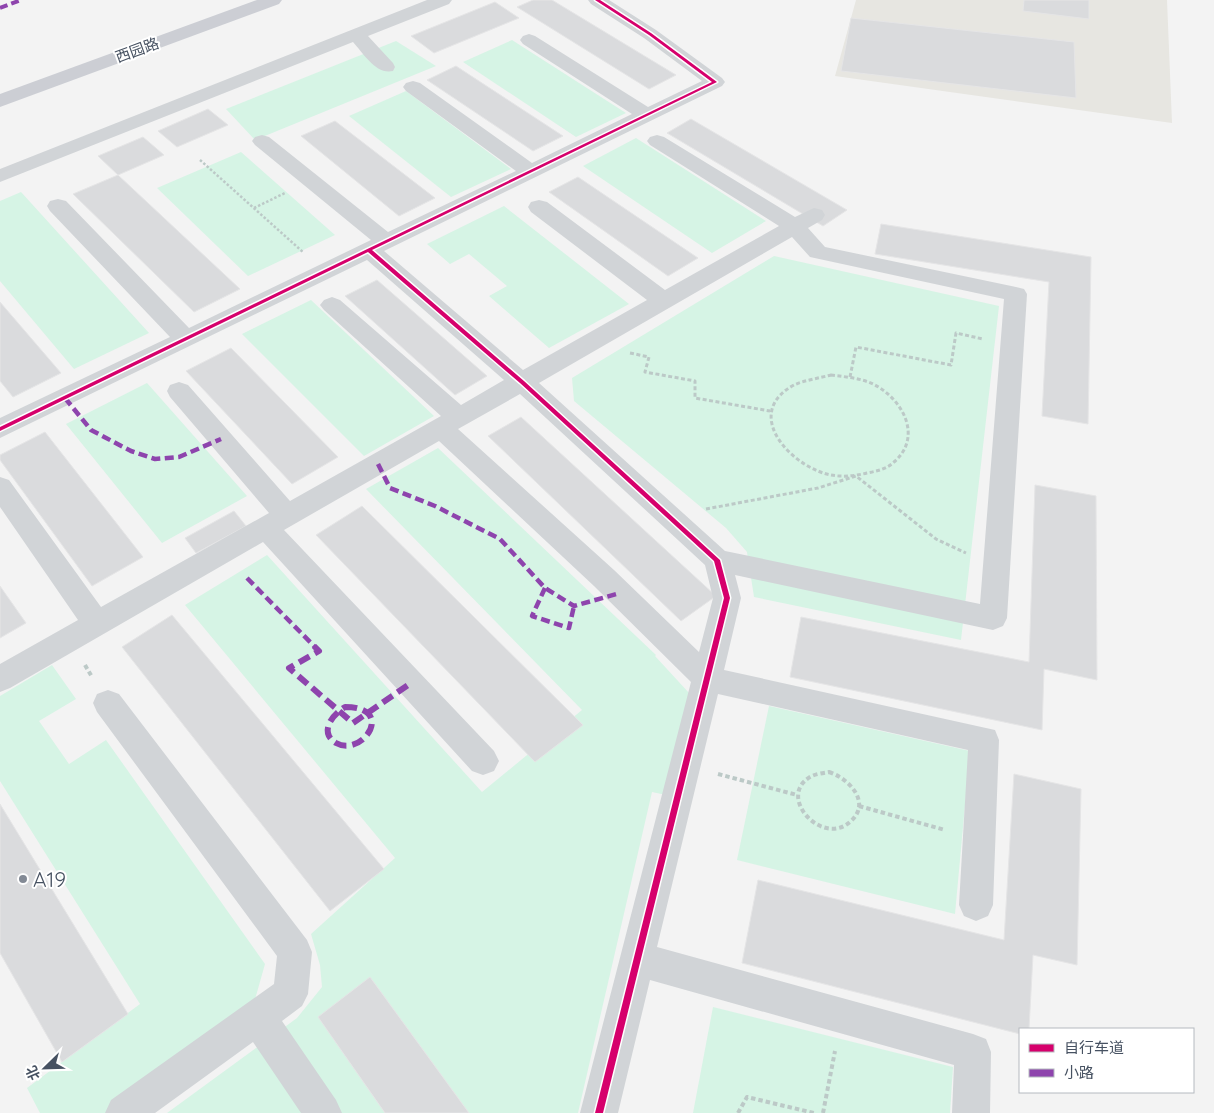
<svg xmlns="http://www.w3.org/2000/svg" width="1214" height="1113" font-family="Quicksand,'Noto Sans SC',sans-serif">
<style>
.commercial{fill:#e7e6e1}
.green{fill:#d6f4e5}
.building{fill:#dadbdd;stroke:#e5e5e6}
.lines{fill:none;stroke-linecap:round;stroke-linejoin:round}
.path-far2{stroke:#bcc9c7;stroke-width:2.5;stroke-dasharray:2.5 2;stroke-linecap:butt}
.path-far1{stroke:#bcc9c7;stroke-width:3;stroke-dasharray:4 2.5;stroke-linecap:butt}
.path{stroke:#bcc9c7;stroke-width:4;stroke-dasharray:4.5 3;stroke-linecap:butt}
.minor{fill:#d1d4d7;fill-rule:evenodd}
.major{fill:#ccced4;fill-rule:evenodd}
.quiet-far2{stroke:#8e44ad;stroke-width:4;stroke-dasharray:8 4;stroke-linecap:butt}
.quiet-far1{stroke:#8e44ad;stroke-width:4.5;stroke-dasharray:9 4.5;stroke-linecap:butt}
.quiet{stroke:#8e44ad;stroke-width:6;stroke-dasharray:12 6;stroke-linecap:butt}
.cycleway-casing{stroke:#fff;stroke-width:3}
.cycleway{fill:#d6006c;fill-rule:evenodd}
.poi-dot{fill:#838a95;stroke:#fff;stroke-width:2}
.labels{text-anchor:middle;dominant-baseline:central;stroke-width:4;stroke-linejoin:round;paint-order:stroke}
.far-street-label{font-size:15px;fill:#475262;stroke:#fff}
.near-poi-label{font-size:21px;fill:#475262;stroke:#fff;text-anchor:start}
</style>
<rect width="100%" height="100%" fill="#f3f3f3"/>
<path class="commercial" d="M856,0H1167L1172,123L835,76Z"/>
<g class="green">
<path d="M512,40L626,113L576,137L463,62Z"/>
<path d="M396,41L436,66L255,140L226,109Z"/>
<path d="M406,91L511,169L451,197L349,116Z"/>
<path d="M636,138L766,221L712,253L583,166Z"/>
<path d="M241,152L335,235L248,276L157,188Z"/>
<path d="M21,192L149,333L74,369L0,281V201Z"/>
<path d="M504,206L629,304L549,348L489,296L507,286L469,254L450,264L427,244Z"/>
<path d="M774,256L999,306L961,640L754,597L747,552L726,528L574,401L572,378Z"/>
<path d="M311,300L434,416L364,456L242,334Z"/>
<path d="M147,383L247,496L162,543L66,424Z"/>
<path d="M438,448L656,655L655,656L690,694L666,795L652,792L578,1113H469L319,1017L385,1113H167L297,1018L322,987L320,965L311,934L395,858L185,605L267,555L482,792L582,710L366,489Z"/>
<path d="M52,665L76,699L39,721L69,764L106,740L265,964L254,1003L112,1113H40L27,1088L140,1004L0,781V696Z"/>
<path d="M769,706L970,751L955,914L737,860Z"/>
<path d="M713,1007L953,1067L950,1113H693Z"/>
</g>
<g class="building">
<path d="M533,0H552L676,75L649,89L517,7Z"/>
<path d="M1024,0H1089V19L1023,11Z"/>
<path d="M495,2L519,18L434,53L411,36Z"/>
<path d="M851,18L1074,42L1076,98L841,71Z"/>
<path d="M456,66L563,136L533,151L427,80Z"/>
<path d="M208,109L228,125L177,147L158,131Z"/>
<path d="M691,119L847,210L823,226L667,133Z"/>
<path d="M335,121L435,198L399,216L301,136Z"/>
<path d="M143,137L164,155L118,175L98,156Z"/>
<path d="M118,175L240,289L194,312L73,194Z"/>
<path d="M578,177L698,258L668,276L549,192Z"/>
<path d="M881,224L1091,257L1088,424L1042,416L1049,282L875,254Z"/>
<path d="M377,280L487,376L455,395L345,296Z"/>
<path d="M0,302L61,373L13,397L0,381Z"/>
<path d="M231,348L338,457L292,484L186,371Z"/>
<path d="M521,417L716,596L681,621L488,436Z"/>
<path d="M45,432L143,557L92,586L0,460V455Z"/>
<path d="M1035,485L1096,496L1097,680L1044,669L1042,730L790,677L801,617L1029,662Z"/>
<path d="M362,506L583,725L535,762L316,535Z"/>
<path d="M234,511L246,526L196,553L185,538Z"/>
<path d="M0,586L26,623L0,638Z"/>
<path d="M172,615L384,869L330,911L122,647Z"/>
<path d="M1014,774L1081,789L1077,965L1033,955L1029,1029H1020V1034L742,963L758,880L1004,940Z"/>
<path d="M0,804L128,1014L62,1062L0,953Z"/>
<path d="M370,977L469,1113H385L318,1017Z"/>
</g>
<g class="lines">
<g class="path-far2">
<path d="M200,160L304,253"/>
<path d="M254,208L285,193"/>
</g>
<g class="path-far1">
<path d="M630,353L649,357L645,372L695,381V398L770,411"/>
<path d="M831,375C846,377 862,378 875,385C903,400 923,437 894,462C887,469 877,471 867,473C851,477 834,478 818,471C783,457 746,411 794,385C805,380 820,378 831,375Z"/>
<path d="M850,377L856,347L951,365L956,333L983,339"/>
<path d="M706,509L818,488L856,476L936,539L966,553"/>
</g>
<g class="path">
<path d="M85,665L92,677"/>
<path d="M829,772C848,778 872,802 851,821C823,848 776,797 810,777C815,774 823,773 829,772Z"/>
<path d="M718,774L797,795"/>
<path d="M859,806L945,830"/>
<path d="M738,1113L747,1097L814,1113"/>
<path d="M823,1113L835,1051"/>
</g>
<g class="minor">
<path d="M427,0H452L449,4L368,36L393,63L395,67L393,71C376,75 364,54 353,42L0,182V169Z"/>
<path d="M588,0H609L656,30L722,78L725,82L722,86L384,251L523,370L647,300L531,212L528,207L531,202L539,200L547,202L665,290L779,226L650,145L647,141L650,137L657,135L664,137L795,217L814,208L822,210L825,215L822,220L808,228L825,247L1016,287L1024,289L1027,294L1007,618L1003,626L993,630L735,575L741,598L724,670L995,730L999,740L993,905L988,916L976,921L964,916L959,905L968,750L718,694L657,947L973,1034L986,1039L991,1052L990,1113H952L954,1065L650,980L618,1113H580L691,682L594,586L439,441L284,530L494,751L499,761L494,771L483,775L472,771L263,542L10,688L0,692V664L78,620L0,507V477L9,480L101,607L269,513L170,397L167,391L170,385L179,382L188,385L290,501L441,416L324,310L320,305L324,300L332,297L340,300L461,405L504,380L367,260L0,438V418L170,337L50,211L47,206L50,201L58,199L66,201L189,328L371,240L255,145L252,141L255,137L262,135L269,137L388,232L516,171L406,91L403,87L406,83L413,81L420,83L532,163L632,114L523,44L520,40L523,36L529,34L535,36L648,107L702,81L644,38L591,4ZM792,237L810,257L1004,299L980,604L725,551L539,383ZM520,394L705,565L713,598L699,652L614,570L458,429Z"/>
<path d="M108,690L119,694L307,940L312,952L308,994L302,1006L282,1021L336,1100L342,1113H301L253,1042L155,1113H105L111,1100L274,984L277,956L97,712L93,703L97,694Z"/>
</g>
<path class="major" d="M257,0H282L279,4L0,107V94Z"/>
<path class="quiet-far2" d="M0,8L21,0"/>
<g class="quiet-far1">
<path d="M65,398L91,430L131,451L155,459L179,457L221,439"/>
<path d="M378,464L390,488L435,506L500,539L545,588L574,606L620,593"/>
<path d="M247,578L315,647"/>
<path d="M545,588L532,616L569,628L574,606"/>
</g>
<g class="quiet">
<path d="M314,646L319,651L289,668L353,723L411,683"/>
<path d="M345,707C397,707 362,758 336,743C318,732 333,714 345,707Z"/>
</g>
<g class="cycleway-casing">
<path id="cycleway" d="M595,0H600L651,33L717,82L372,250L524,381L720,560L730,598L603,1113H595L724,598L714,561L520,383L368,252L0,431V427L712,82L649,35Z"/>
</g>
<use href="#cycleway" class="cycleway"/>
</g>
<circle class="poi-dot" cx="23" cy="879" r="5"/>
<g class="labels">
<g class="far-street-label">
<text transform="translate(137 50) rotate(-20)">西园路</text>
</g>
<g class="near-poi-label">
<text x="33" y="879">A19</text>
</g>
</g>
<rect x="1019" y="1028" width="175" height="65" fill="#ffffff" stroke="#b5bac0"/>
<rect x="1029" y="1044" width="25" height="8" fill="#d6006c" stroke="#b5bac0"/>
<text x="1064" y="1053" font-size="15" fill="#475262">自行车道</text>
<rect x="1029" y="1069" width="25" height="8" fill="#8e44ad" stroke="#b5bac0"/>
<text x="1064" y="1078" font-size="15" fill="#475262">小路</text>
<g transform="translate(45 1068) rotate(247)" stroke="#ffffff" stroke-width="4" paint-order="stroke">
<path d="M0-4L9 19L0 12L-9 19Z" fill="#475262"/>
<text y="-8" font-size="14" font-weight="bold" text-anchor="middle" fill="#475262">北</text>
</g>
</svg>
